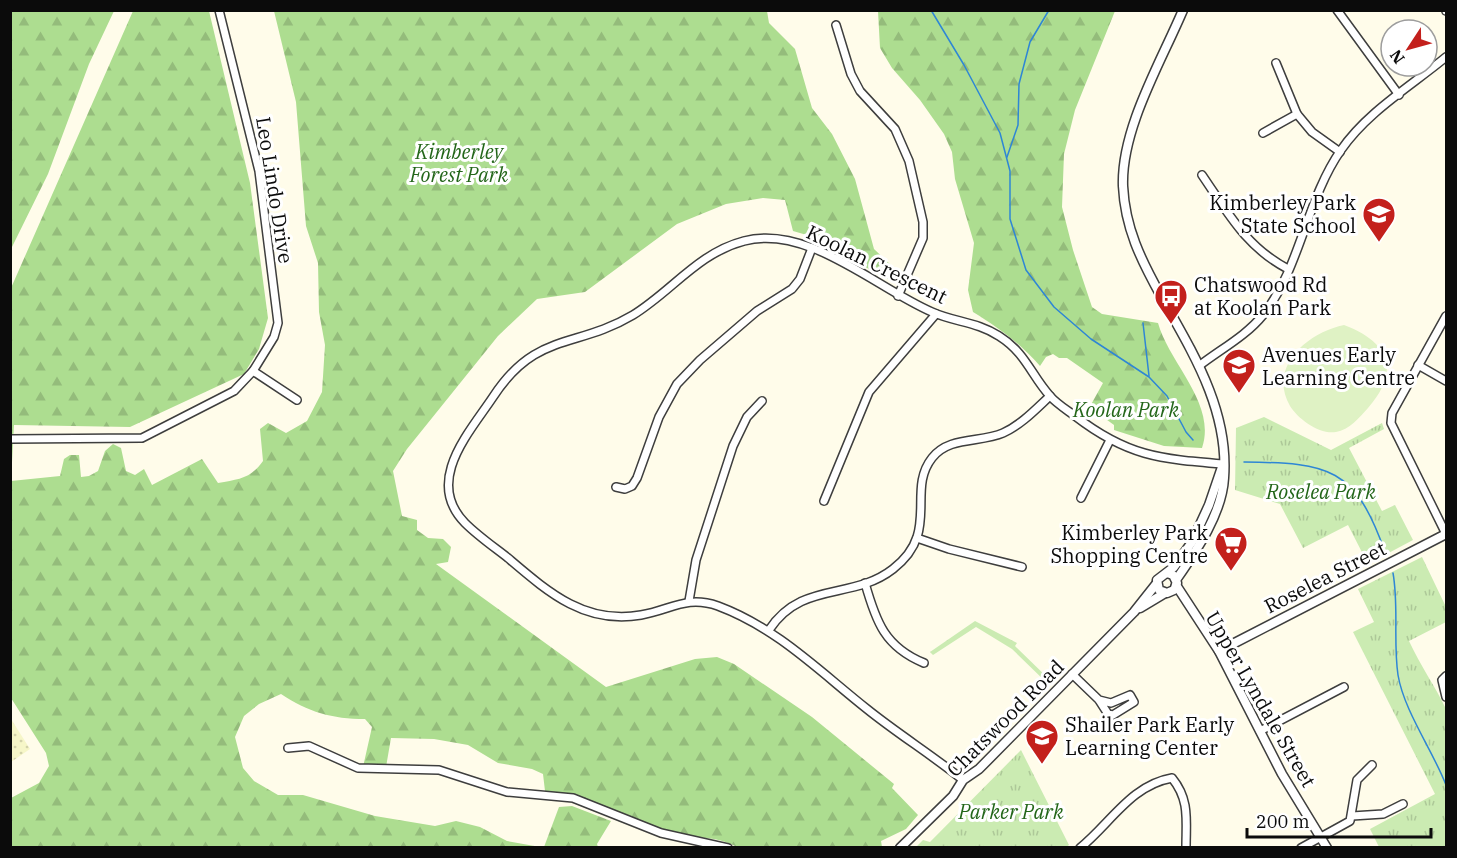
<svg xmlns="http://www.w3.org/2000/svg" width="1457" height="858" font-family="'IBM Plex Serif',serif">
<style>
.farmland{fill:url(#farmland-dots)}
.grass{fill:url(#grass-tufts)}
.forest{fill:url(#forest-firs)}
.pitch{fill:#dff2c4}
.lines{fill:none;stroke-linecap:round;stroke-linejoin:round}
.stream{stroke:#2e86d5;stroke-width:1.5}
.minor-casing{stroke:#3e3e3e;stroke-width:10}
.tertiary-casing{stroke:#3e3e3e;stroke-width:11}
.minor{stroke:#fff;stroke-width:7}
.tertiary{stroke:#fff;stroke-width:8}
.labels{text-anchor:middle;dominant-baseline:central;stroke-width:6;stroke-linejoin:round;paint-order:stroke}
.park-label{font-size:20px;font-style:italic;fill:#236619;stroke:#fff}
.street-label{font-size:20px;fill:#0b0b0b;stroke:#fff}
.poi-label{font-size:20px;fill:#0b0b0b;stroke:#fff;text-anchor:start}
</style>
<defs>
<pattern id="farmland-dots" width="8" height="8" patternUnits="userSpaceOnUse" patternTransform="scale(1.5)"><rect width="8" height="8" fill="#f6f6c8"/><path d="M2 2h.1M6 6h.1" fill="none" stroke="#d2d2aa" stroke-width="1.8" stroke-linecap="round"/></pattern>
<pattern id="grass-tufts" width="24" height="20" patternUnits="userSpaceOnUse" patternTransform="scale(1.5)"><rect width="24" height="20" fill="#cbebb2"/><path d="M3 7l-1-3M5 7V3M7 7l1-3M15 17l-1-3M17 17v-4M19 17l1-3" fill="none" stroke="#adc898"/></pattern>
<pattern id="forest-firs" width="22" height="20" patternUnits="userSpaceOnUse" patternTransform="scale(1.5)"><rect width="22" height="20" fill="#addd90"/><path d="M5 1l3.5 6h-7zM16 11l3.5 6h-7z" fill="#94bc7b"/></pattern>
</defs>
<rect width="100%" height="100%" fill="#fffcea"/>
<path class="farmland" d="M11,719L30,749L11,762H10Z"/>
<g class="grass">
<path d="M1264,417L1331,450L1382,423L1384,429L1349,448L1382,511L1395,505L1413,540L1368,564L1348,525L1303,548L1280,504L1235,490L1236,428Z"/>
<path d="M1422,557L1446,607V622L1409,641C1420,665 1435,686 1446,709V847H1379L1370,829L1435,794L1353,632L1374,622L1358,589Z"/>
<path d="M975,621L1017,643L1015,646L1051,681L1048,684L1012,649L976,627L933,655L930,652Z"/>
<path d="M1021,750L1069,845L1065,848L916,847L923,840L930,842Z"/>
</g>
<g class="forest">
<path d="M11,10L114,11L89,64L48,174L11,249Z"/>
<path d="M133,11H209L250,183L268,318L259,349L244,374L130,427L14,425L11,481L60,476L64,459L70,455H79L81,477L89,476L98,471L105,451L113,444L121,448L126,471L135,475L144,469L152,485L202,459L218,483C239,479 250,479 263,461L260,429L268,423L286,433L307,421L322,392L325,345L319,312L318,263L306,226L296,102L274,11H767L769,23L795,49L812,108L832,134L855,179L874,249L895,269L891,280L881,277L824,240L793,231L785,200L763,198L726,204L677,224L585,292L537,299L498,336L407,449L393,471L402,516L417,520V530L428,538L443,539L451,547L448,562L436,564L606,687L695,659L717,657L734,664L812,717L894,784L892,788L918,815L906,829L881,841L882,847H737C716,835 691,839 669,832C626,820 589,797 545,791L543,774L532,769L498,763L468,745L434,739L391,738L386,767H363L372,727L365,719C332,719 308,712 281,694L259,704L244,716L235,737L243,768L254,781L278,795H303L375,816L435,826L456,821L480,827L507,841L540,847H11V798L39,783L49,766L46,753L11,698V288Z"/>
<path d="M878,11H1115L1075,110L1064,154L1062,207L1073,250L1092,307L1102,314L1158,323C1169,363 1217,404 1202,448L1164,446L1114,430V425L1103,417L1098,418L1088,410L1103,383L1067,358H1059L1053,354L1046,357L1040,366C1020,343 999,328 973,312L968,290L974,243L955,179L952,152L944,134L920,100L892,68L880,48Z"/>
<path d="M572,806L611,821L597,844L598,847H544L559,807Z"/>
</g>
<path class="pitch" d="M1344,325C1389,342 1401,370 1368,408C1360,417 1349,430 1336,432C1320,435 1298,419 1290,406C1267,366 1309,332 1344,325Z"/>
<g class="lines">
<g class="stream">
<path d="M931,10L964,65L1000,133L1010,171V219L1026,270L1054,307L1091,339L1149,377L1167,396L1186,432L1193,440"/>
<path d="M1007,157L1018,125L1019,84L1030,42L1049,10"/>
<path d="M1143,323L1149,376"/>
<path d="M1244,462C1329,463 1355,467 1385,552"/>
<path d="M1393,573C1399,607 1393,641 1398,675C1404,711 1433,751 1446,785"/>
</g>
<g class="minor-casing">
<g id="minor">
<path d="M1337,10L1399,95"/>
<path d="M1446,10V11"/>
<path d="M836,25L851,74L860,91L895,129L909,161L923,222V238L898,296"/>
<path d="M1276,63L1297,114L1312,132L1340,152"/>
<path d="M1263,133L1297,114"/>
<path d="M1202,175C1228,213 1246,247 1288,269"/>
<path d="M1418,365L1446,381"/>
<path d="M1199,366C1221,349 1246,336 1263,315C1301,267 1306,200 1341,150C1367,112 1411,86 1446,57"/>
<path d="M253,371L297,400"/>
<path d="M10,439L142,438L234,391L253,371L274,337L278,323L259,171L219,10"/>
<path d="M616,487L625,489L632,486L637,478L659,417L677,384L700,360L757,311L792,289L800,279L812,248"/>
<path d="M1081,498L1110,440"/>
<path d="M824,501L869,392L936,314"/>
<path d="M1446,534L1391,423L1392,413L1446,316"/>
<path d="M917,538L949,549L1022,567"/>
<path d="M865,583C876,622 885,647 924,663"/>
<path d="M689,601L696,560L733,446L747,417L762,401"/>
<path d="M769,630C802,580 852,601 893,569C941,532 906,491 932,458C949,436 980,443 1003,433C1021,425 1036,409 1050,396"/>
<path d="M1072,674L1099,700L1108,714L1113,715L1134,702L1130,695L1111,703L1099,700"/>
<path d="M1446,676L1442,680L1446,697"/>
<path d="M1260,731L1344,687"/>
<path d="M288,748L309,746L358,768L439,770L507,792L573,798L661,833L728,848"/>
<path d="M963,780C932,755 898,734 867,709C819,671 777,628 718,606C686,595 671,610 641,615C585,625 548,592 508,558C494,547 478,536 465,523C424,481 469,433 493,397C536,331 576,349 633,315C672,291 698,253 744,241C808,224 876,288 932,312C954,322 978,322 999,336C1026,353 1031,375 1050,396C1057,404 1067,410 1075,416C1127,456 1159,459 1223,464"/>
<path d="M1352,816L1383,814L1403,804"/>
<path d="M1080,848C1110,824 1131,785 1172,778C1190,800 1186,820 1186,848"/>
<path d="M1301,848L1350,821L1357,780L1372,765"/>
</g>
</g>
<g class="tertiary-casing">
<g id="tertiary">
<path d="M1167,573L1173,575L1177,583L1174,590L1167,593L1159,590L1157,580L1174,567L1192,542L1209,505L1223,464"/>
<path d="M1176,580C1196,551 1222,514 1224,478C1229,410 1193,353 1161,296C1141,260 1125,228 1123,186C1121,129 1161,62 1183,10"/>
<path d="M1176,585L1219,651L1282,774L1327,848"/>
<path d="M1140,608L1165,593"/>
<path d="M1219,651L1446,534"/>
<path d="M900,848L953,796L963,780L979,769L1134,612L1157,583"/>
</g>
</g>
<use href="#minor" class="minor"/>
<use href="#tertiary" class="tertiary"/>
</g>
<defs>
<g id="school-pin" transform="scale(1.725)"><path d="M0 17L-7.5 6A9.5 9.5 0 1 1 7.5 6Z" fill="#c3201c" stroke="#fff"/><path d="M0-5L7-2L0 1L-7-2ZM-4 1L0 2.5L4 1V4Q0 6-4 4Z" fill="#fff"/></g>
<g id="bus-pin" transform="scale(1.725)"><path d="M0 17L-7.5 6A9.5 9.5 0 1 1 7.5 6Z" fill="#c3201c" stroke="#fff"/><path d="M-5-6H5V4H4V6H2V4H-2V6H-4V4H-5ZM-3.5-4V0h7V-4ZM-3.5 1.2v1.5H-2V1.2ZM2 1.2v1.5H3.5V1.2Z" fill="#fff"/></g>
<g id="supermarket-pin" transform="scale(1.725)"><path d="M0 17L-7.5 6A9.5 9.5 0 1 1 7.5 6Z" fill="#c3201c" stroke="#fff"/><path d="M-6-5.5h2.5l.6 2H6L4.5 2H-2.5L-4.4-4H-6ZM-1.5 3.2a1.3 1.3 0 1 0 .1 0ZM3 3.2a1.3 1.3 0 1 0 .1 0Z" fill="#fff"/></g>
</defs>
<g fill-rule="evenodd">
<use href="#school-pin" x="1379" y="214"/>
<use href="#bus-pin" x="1171" y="296"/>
<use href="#school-pin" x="1239" y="365"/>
<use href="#supermarket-pin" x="1231" y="543"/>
<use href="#school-pin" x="1042" y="736"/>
</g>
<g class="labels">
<g class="park-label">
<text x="459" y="151">Kimberley<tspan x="459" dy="23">Forest Park</tspan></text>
<text x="1126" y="409">Koolan Park</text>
<text x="1321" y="491">Roselea Park</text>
<text x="1011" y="811">Parker Park</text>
</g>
<g class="street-label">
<text transform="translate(275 190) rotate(81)">Leo Lindo Drive</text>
<text transform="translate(877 264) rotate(26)">Koolan Crescent</text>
<text transform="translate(1325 577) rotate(-27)">Roselea Street</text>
<text transform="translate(1261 699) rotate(60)">Upper Lyndale Street</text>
<text transform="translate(1005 718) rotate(-45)">Chatswood Road</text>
</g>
<g class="poi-label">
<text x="1356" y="202" text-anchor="end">Kimberley Park<tspan x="1356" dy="23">State School</tspan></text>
<text x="1194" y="284">Chatswood Rd<tspan x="1194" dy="23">at Koolan Park</tspan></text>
<text x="1262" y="354">Avenues Early<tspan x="1262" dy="23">Learning Centre</tspan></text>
<text x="1208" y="532" text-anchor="end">Kimberley Park<tspan x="1208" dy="23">Shopping Centre</tspan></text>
<text x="1065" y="724">Shailer Park Early<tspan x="1065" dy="23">Learning Center</tspan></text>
</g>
</g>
<rect width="1457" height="858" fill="none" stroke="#0b0b0b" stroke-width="24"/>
<g transform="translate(1409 48) rotate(234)"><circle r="28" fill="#ffffff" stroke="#9d9d9d" stroke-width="1.5"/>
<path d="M0-4.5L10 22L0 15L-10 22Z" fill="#c3201c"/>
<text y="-9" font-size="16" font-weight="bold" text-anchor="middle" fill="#0b0b0b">N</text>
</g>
<path d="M1247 828v9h184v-9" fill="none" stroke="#0b0b0b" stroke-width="3"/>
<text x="1256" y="828" font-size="18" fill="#0b0b0b" stroke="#ffffff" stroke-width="4.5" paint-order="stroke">200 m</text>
</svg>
